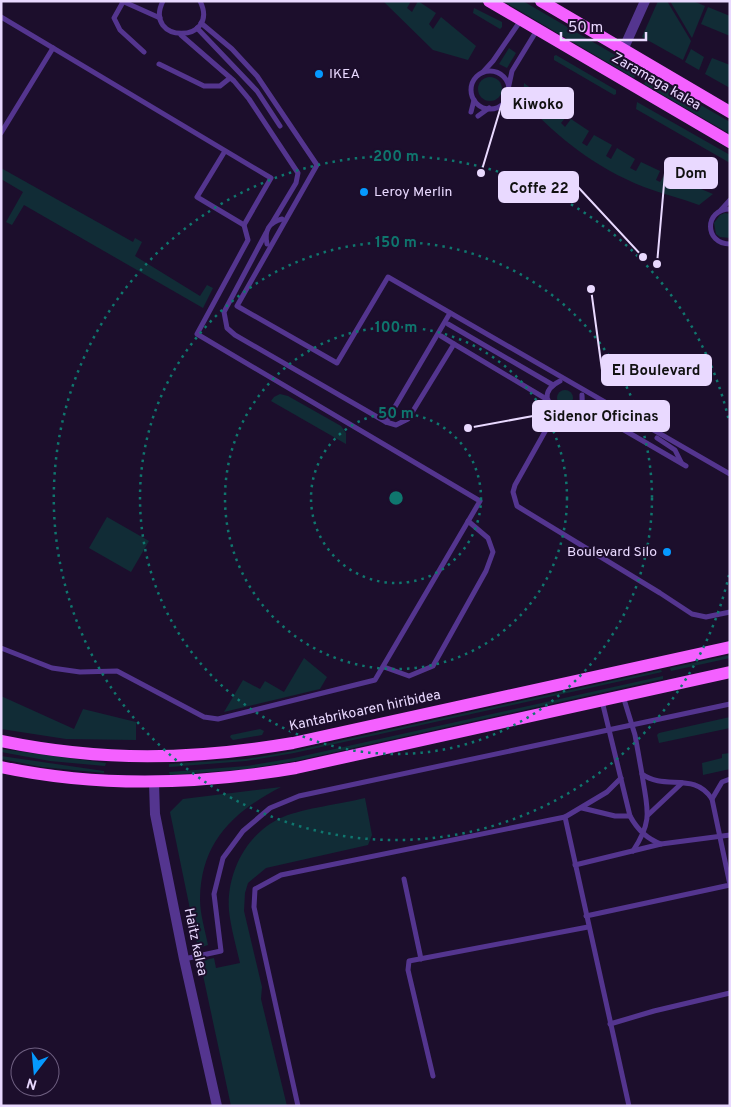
<svg xmlns="http://www.w3.org/2000/svg" width="731" height="1107" font-family="Overpass,sans-serif">
<style>
.green{fill:#112c36}
.lines{fill:none;stroke-linecap:round;stroke-linejoin:round}
.service{stroke:#54358f;stroke-width:5}
.minor{stroke:#54358f;stroke-width:10}
.primary{stroke:#f460ff;stroke-width:12}
.ring{fill:none;stroke:#0f766e;stroke-width:2.5;stroke-dasharray:2.5 5}
.poi-dot{fill:#0599ff;stroke:#1c0e2c;stroke-width:2}
.labels{text-anchor:middle;dominant-baseline:central;stroke-width:4;stroke-linejoin:round;paint-order:stroke}
.poi-label{font-size:14px;fill:#e9d9ff;stroke:#1c0e2c;text-anchor:start}
.street-label{font-size:14px;fill:#e9d9ff;stroke:#1c0e2c}
.centre{fill:#0f766e;stroke:#1c0e2c;stroke-width:2.5}
.ring-label{font-size:15px;text-anchor:middle;font-weight:bold;fill:#0f766e;stroke:#1c0e2c;stroke-width:4;stroke-linejoin:round;paint-order:stroke}
.leader{fill:none;stroke:#e9d9ff;stroke-width:2}
.callout-dot{fill:#e9d9ff;stroke:#1c0e2c;stroke-width:2}
.callout{fill:#e9d9ff;stroke:#e9d9ff;stroke-width:2}
.callout-label{font-size:15px;text-anchor:middle;font-weight:bold;fill:#111}
</style>
<rect width="100%" height="100%" fill="#1c0e2c"/>
<g class="green">
<path d="M383,1H411L407,8L412,12L418,1L436,13L429,24L433,29L441,17L476,46L468,60L433,50Z"/>
<path d="M503,1H523L639,69L634,78Z"/>
<path d="M658,1H667L691,41L683,60L642,37Z"/>
<path d="M670,1H693L705,6L692,38Z"/>
<path d="M708,7L730,16V36L701,24Z"/>
<path d="M474,8L502,22V27L500,29L473,13Z"/>
<path d="M509,48L516,53L507,68L499,64Z"/>
<path d="M691,49L704,57L699,70L685,62Z"/>
<path d="M556,55L616,90V94L614,95L554,60V56Z"/>
<path d="M712,58L730,65V88L705,74Z"/>
<path d="M649,75L730,122V134L644,84Z"/>
<circle cx="490" cy="89" r="12"/>
<path d="M524,83L567,116L561,123L565,127L571,119L589,131L582,143L587,146L594,135L612,145L606,156L611,159L617,148L635,159L630,168L636,171L641,162L660,171L656,180L660,182L665,174L713,194L699,205C681,198 662,194 644,187C594,167 560,139 523,101Z"/>
<path d="M637,102L730,155V163L636,109Z"/>
<path d="M1,168L133,242L135,238L142,242L135,256L200,296L207,285L213,288L203,308L24,205L12,225L6,222L23,192L1,179Z"/>
<path d="M725,213L730,214V238L720,237L716,234L714,223L720,215Z"/>
<circle cx="565" cy="398" r="8"/>
<path d="M280,394L288,396L341,426L346,433V444L271,401L274,397Z"/>
<path d="M107,517L149,541L131,572L89,548Z"/>
<path d="M730,655V658L671,671L670,668Z"/>
<path d="M304,658L327,677L320,689L224,712L243,680L260,689L265,681L284,692Z"/>
<path d="M661,670L662,672L294,753L246,761L169,767V764L246,759L293,751Z"/>
<path d="M663,676V679L295,761L247,769L170,775L169,772L247,766L294,758Z"/>
<path d="M1,696L74,729L83,709L136,722V740L66,739L1,729Z"/>
<path d="M730,717V728L659,743L657,735L659,733Z"/>
<path d="M260,729L264,731L262,735L233,740L230,737L231,735Z"/>
<path d="M1,749L106,763L105,766L50,761L1,752Z"/>
<path d="M730,753V769L703,775L702,763L722,758V754Z"/>
<path d="M1,756L104,771V773L42,767L1,759Z"/>
<path d="M281,787C233,812 201,842 200,899C200,914 205,930 208,945L198,948L170,812L183,799Z"/>
<path d="M365,798L372,835L368,845L266,868L248,883L245,893L244,911L262,987L261,999L287,1106H231L200,961L214,958L216,968L240,963C236,946 231,928 229,911C226,873 247,832 283,817C305,808 341,804 365,798Z"/>
</g>
<g class="lines">
<g class="service">
<path d="M122,1L160,18"/>
<path d="M163,1C142,44 221,44 200,1"/>
<path d="M123,2L114,18L120,30L144,52"/>
<path d="M1,17L271,178L244,225L197,197L225,151"/>
<path d="M201,23L232,49L257,76L317,165L237,306L337,363L388,277L730,474"/>
<path d="M197,28L257,91L280,126"/>
<path d="M181,35L234,81L249,99L298,173L296,183L272,223"/>
<path d="M159,64L204,86H220L230,78"/>
<circle cx="490" cy="90" r="19"/>
<path d="M483,72L493,61L521,20"/>
<path d="M509,85L512,71L537,30"/>
<path d="M471,112L474,100"/>
<path d="M478,116L489,108"/>
<path d="M1,133L53,48"/>
<path d="M730,209C704,209 704,244 730,244"/>
<path d="M721,210L730,200"/>
<path d="M266,233L224,312L227,328L235,335L386,422L396,425L408,419L454,344L548,400"/>
<path d="M267,244C264,231 269,222 282,219"/>
<path d="M448,324L553,385"/>
<path d="M441,336L454,344"/>
<path d="M560,381C520,401 586,438 582,395"/>
<path d="M582,403L593,412L686,466"/>
<path d="M556,412L515,485L513,492L517,506L660,593L692,614L706,617L730,612"/>
<path d="M386,422L450,313"/>
<path d="M657,438L675,450L681,462"/>
<path d="M1,648L52,668L80,672L117,671L204,717L218,719L375,680L480,501L197,334L248,240L244,225"/>
<path d="M384,667L409,676L433,666L486,571L493,552L488,538L468,521"/>
<path d="M602,701L630,816C637,829 647,839 661,844L730,835"/>
<path d="M621,778L607,792L565,817L629,1106"/>
<path d="M712,799L722,782L730,779"/>
<path d="M582,808L615,816H630"/>
<path d="M648,815L682,783"/>
<path d="M633,851C654,819 647,809 642,774"/>
<path d="M575,865L661,844"/>
<path d="M404,879L421,959"/>
<path d="M586,916L730,885L712,799C694,771 665,791 642,774L635,735L623,696"/>
<path d="M184,959L221,951L214,894L223,858L243,831L270,808L299,796L730,704"/>
<path d="M610,1024L654,1011L730,993"/>
<path d="M433,1076L408,970L409,961L588,927"/>
<path d="M298,1106L254,907L255,889L281,875L565,817"/>
</g>
<g class="minor">
<path d="M623,50L645,1"/>
<path d="M154,783L155,814L184,959L217,1106"/>
</g>
<g class="primary">
<path d="M489,1L730,142"/>
<path d="M541,1L730,112"/>
<path d="M1,741C103,762 192,760 293,743L730,647"/>
<path d="M1,767C100,788 197,785 296,768L730,672"/>
</g>
</g>
<g class="ring">
<circle cx="396" cy="498" r="85"/>
<circle cx="396" cy="498" r="171"/>
<circle cx="396" cy="498" r="256"/>
<path d="M729 575A342 342 0 1 1 729 421"/>
</g>
<g class="poi-dot">
<circle cx="319" cy="74" r="5"/>
<circle cx="364" cy="192" r="5"/>
<circle cx="667" cy="552" r="5"/>
</g>
<g class="labels">
<g class="poi-label">
<text x="329" y="74">IKEA</text>
<text x="374" y="192">Leroy Merlin</text>
<text x="657" y="552" text-anchor="end">Boulevard Silo</text>
</g>
<g class="street-label">
<text transform="translate(656 82) rotate(30)">Zaramaga kalea</text>
<text transform="translate(365 711) rotate(-12)">Kantabrikoaren hiribidea</text>
<text transform="translate(195 942) rotate(78)">Haitz kalea</text>
</g>
</g>
<circle cx="396" cy="498" r="8" class="centre"/>
<g class="ring-label">
<text x="396" y="161">200 m</text>
<text x="396" y="247">150 m</text>
<text x="396" y="332">100 m</text>
<text x="396" y="418">50 m</text>
</g>
<path class="leader" d="M481 173L502 103M657 264L665 173M643 257L578 187M591 289L602 370M468 428L533 416"/>
<g class="callout-dot">
<circle cx="481" cy="173" r="5"/>
<circle cx="657" cy="264" r="5"/>
<circle cx="643" cy="257" r="5"/>
<circle cx="591" cy="289" r="5"/>
<circle cx="468" cy="428" r="5"/>
</g>
<g class="callout">
<rect x="502" y="88" width="71" height="30" rx="5"/>
<rect x="665" y="158" width="52" height="30" rx="5"/>
<rect x="499" y="172" width="79" height="30" rx="5"/>
<rect x="602" y="355" width="109" height="30" rx="5"/>
<rect x="533" y="401" width="136" height="30" rx="5"/>
</g>
<g class="callout-label">
<text x="538" y="109">Kiwoko</text>
<text x="691" y="178">Dom</text>
<text x="539" y="193">Coffe 22</text>
<text x="656" y="375">El Boulevard</text>
<text x="601" y="421">Sidenor Oficinas</text>
</g>
<rect width="731" height="1107" fill="none" stroke="#e9d9ff" stroke-width="5"/>
<g transform="translate(35 1072) rotate(196)"><circle r="24" fill="#1c0e2c" stroke="#6e5f80"/>
<path d="M0-4L9 19L0 12L-9 19Z" fill="#0599ff"/>
<text y="-8" font-size="14" font-weight="bold" text-anchor="middle" fill="#e9d9ff">N</text>
</g>
<path d="M561 32v8h85v-8" fill="none" stroke="#e9d9ff" stroke-width="2.5"/>
<text x="568" y="32" font-size="15" fill="#e9d9ff" stroke="#1c0e2c" stroke-width="4" paint-order="stroke">50 m</text>
</svg>
